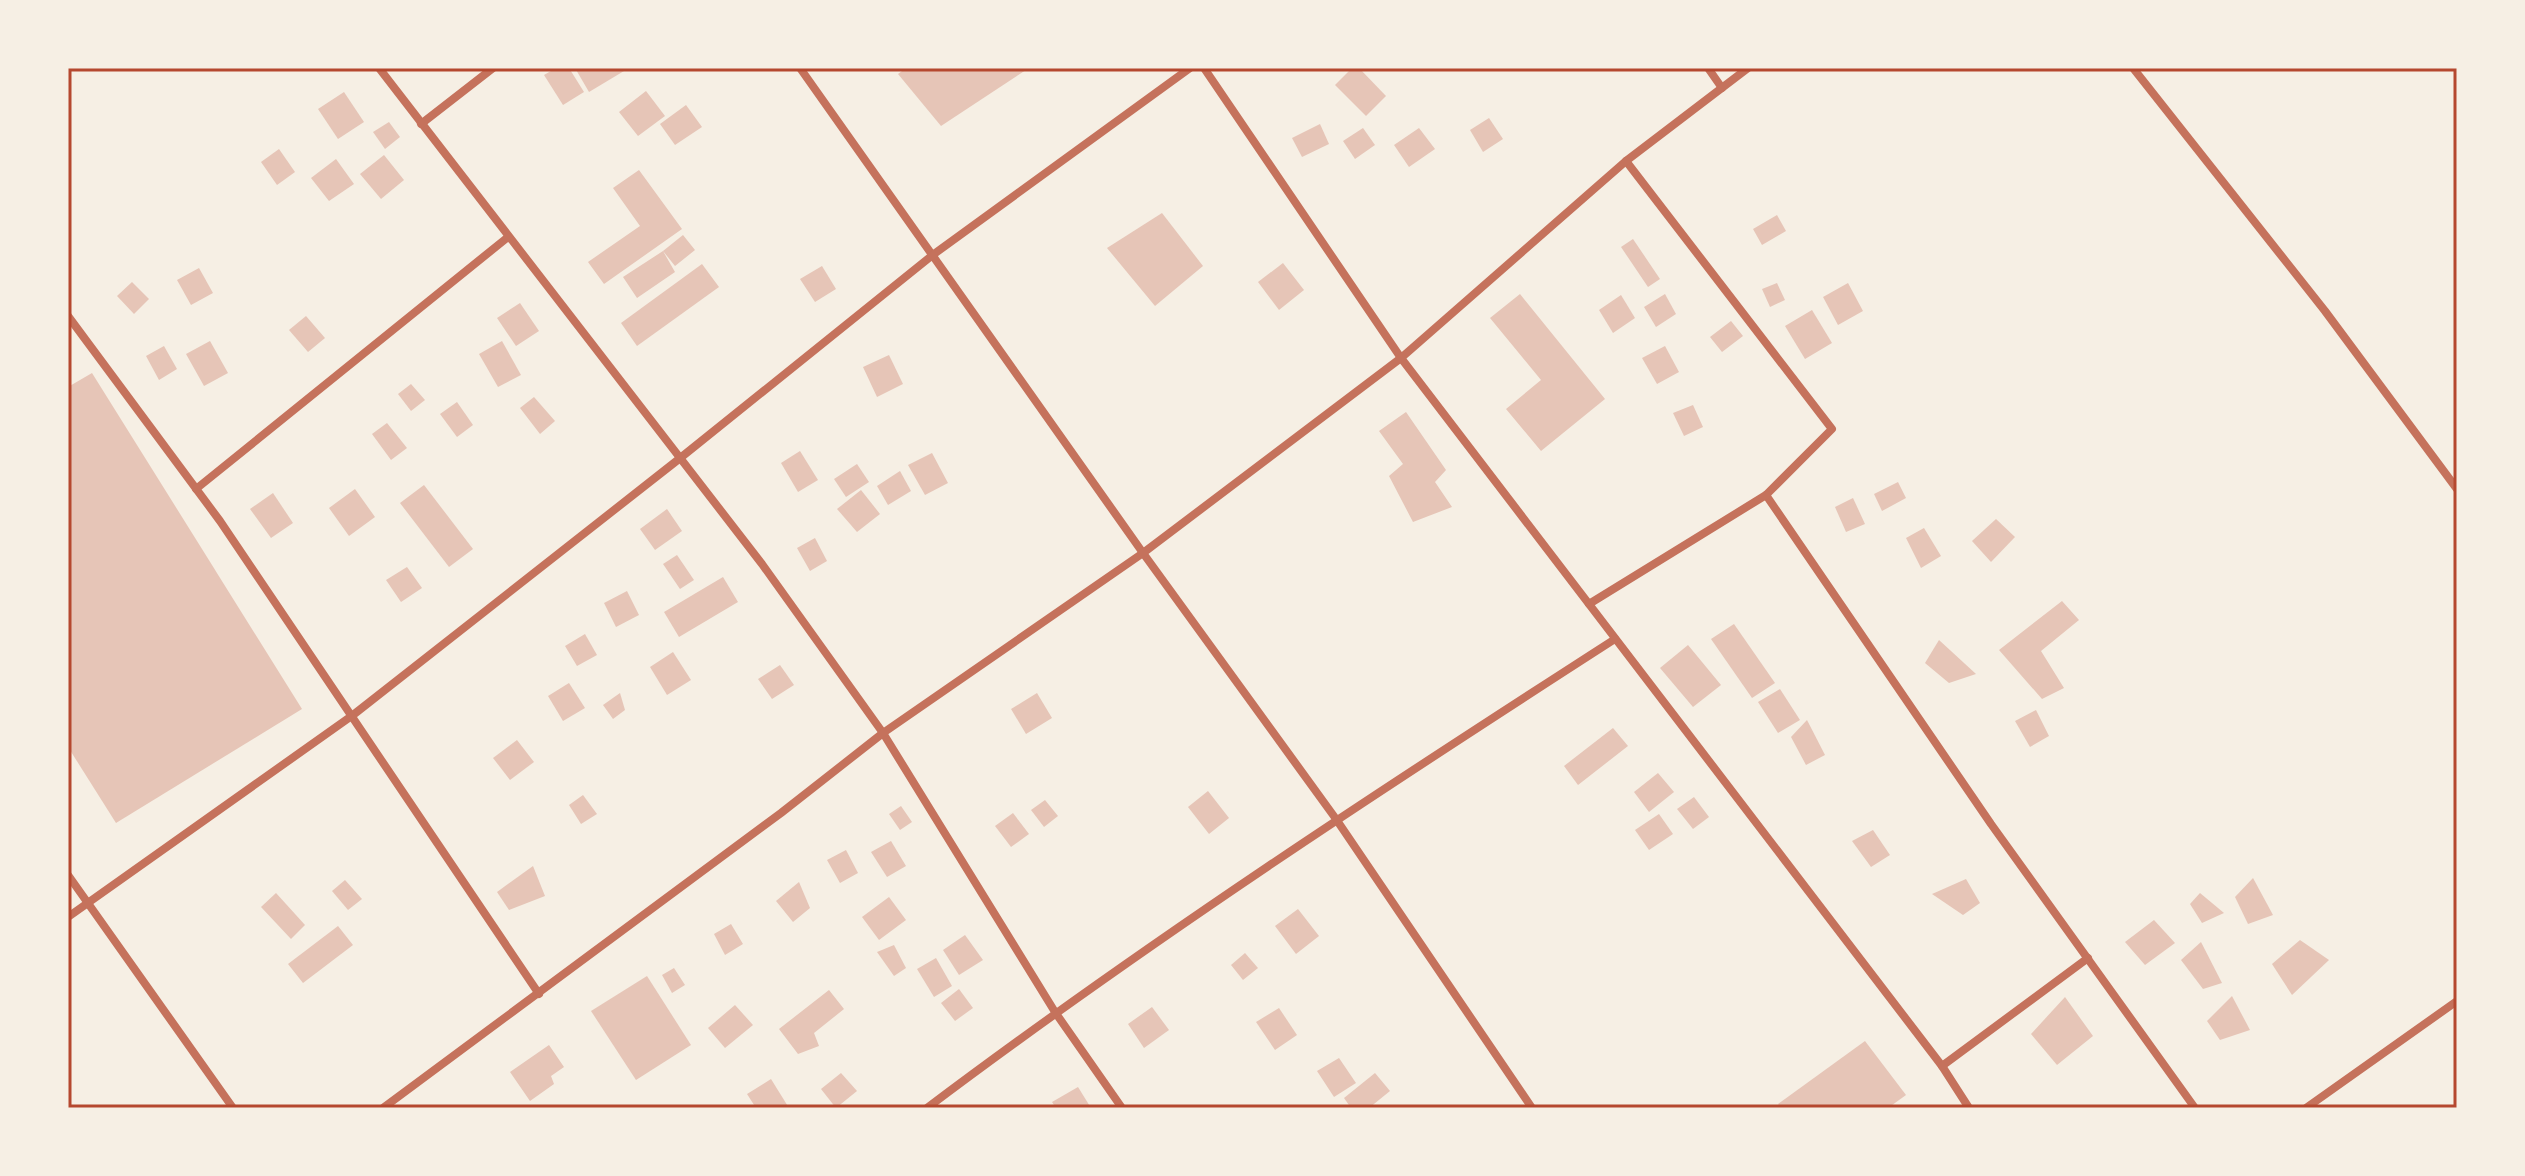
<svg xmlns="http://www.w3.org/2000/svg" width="2525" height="1176" font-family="Arial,sans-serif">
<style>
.building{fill:#e6c5b7}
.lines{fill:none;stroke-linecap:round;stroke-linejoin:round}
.minor{stroke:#c5725c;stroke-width:8}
.neatline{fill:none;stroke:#b5482f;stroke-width:3}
</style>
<rect width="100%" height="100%" fill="#f6efe4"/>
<g class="building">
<path d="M556,68H569L584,92L563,105L544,75Z"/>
<path d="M575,68H622L624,71L589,92Z"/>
<path d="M906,68H1029L941,126L898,74Z"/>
<path d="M1352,68H1359L1386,96L1366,116L1335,85Z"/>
<path d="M646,91L665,116L638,136L619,112Z"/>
<path d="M344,92L364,122L338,139L318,109Z"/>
<path d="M686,105L702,127L675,145L660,124Z"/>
<path d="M1489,118L1503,139L1483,152L1470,130Z"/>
<path d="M389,122L400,137L385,149L373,132Z"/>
<path d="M1320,124L1329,144L1302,157L1292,138Z"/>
<path d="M1363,128L1375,145L1355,159L1343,141Z"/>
<path d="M1419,128L1435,149L1409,167L1394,145Z"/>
<path d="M279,149L295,172L277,185L261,162Z"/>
<path d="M384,155L404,180L381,199L360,174Z"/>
<path d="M336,159L354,184L329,201L311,178Z"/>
<path d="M639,170L682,229L604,284L588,262L640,226L613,188Z"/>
<path d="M1162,213L1203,266L1155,306L1107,248Z"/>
<path d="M1777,215L1786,231L1762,245L1753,229Z"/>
<path d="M683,235L695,250L675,266L663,251L675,272L637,298L623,277L663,251Z"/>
<path d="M1633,239L1660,279L1648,287L1621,247Z"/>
<path d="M1283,263L1304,290L1279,310L1258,282Z"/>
<path d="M702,264L719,287L637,346L621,323Z"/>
<path d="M822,266L836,289L815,302L800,279Z"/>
<path d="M199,268L213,293L191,305L177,280Z"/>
<path d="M132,282L149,299L134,314L117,296Z"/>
<path d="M1777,283L1785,300L1770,307L1762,289Z"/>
<path d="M1848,283L1863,311L1838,325L1823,297Z"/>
<path d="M1520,294L1605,399L1541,451L1506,409L1541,380L1490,318Z"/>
<path d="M1665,294L1676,314L1656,327L1644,307Z"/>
<path d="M1621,295L1635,318L1613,333L1599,310Z"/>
<path d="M520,303L539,331L516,346L497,318Z"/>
<path d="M1812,310L1832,343L1805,359L1785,326Z"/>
<path d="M306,316L325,338L308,352L289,330Z"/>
<path d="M1731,321L1743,336L1722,352L1710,337Z"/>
<path d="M210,341L228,373L204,386L186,354Z"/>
<path d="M502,341L521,375L498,387L479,354Z"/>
<path d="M164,346L177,369L159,380L146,356Z"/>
<path d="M1665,346L1679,372L1657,384L1642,358Z"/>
<path d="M889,355L903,384L877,397L863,367Z"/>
<path d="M92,373L302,709L116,823L68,747V387Z"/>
<path d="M411,384L425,400L411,411L398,394Z"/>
<path d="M534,397L555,421L540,434L520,408Z"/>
<path d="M457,402L473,425L457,437L440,414Z"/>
<path d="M1693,405L1703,427L1684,436L1673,413Z"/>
<path d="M1406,412L1446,470L1435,482L1452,507L1413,522L1389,476L1403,464L1379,431Z"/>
<path d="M387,423L407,448L391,460L372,434Z"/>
<path d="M800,451L818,480L798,492L781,463Z"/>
<path d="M932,453L948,483L925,495L908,465Z"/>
<path d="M857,464L869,482L846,497L834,479Z"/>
<path d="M900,471L911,491L888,505L877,486Z"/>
<path d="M1898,482L1906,498L1882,511L1874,494Z"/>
<path d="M424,485L473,549L449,567L400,503Z"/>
<path d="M355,489L375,517L349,536L329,508Z"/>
<path d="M861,490L880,514L857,532L837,509Z"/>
<path d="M273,493L293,523L271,538L250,509Z"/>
<path d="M1853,498L1865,524L1846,532L1835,507Z"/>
<path d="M667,509L682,531L655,550L640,529Z"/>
<path d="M1996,519L2015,537L1991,562L1972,541Z"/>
<path d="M1924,528L1941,556L1921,568L1906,538Z"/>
<path d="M815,538L827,561L810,571L797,548Z"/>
<path d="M677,555L694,580L680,589L663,564Z"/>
<path d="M407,567L422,588L401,602L386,580Z"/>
<path d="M723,577L738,602L679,637L664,612Z"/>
<path d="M627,591L639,615L616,627L604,603Z"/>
<path d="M2062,601L2079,620L2041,651L2064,688L2042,699L1999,650Z"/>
<path d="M1734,624L1775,683L1752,698L1711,639Z"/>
<path d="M585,634L597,655L577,666L565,646Z"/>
<path d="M1939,640L1976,674L1949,683L1925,663Z"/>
<path d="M1688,645L1721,685L1693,707L1660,668Z"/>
<path d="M673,652L691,680L667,695L650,667Z"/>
<path d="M780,665L794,685L772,699L758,679Z"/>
<path d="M569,683L585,708L563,721L548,696Z"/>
<path d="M1780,689L1800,720L1778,733L1758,702Z"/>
<path d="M620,693L625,710L613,719L603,705Z"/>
<path d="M1037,693L1052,718L1026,734L1011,709Z"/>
<path d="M2036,710L2049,736L2030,747L2015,721Z"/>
<path d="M1807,720L1825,755L1806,765L1791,737Z"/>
<path d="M1613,728L1628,746L1578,785L1564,766Z"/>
<path d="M517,740L534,762L510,780L493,758Z"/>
<path d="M1658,773L1674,792L1649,812L1634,792Z"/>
<path d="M1208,791L1229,818L1209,834L1188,807Z"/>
<path d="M583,795L597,814L581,824L569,805Z"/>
<path d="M1694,797L1709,817L1693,829L1677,809Z"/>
<path d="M1045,800L1058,816L1044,827L1031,810Z"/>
<path d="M901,806L912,822L900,830L889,814Z"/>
<path d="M1013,813L1029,834L1011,847L995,826Z"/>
<path d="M1659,814L1673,834L1649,850L1635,830Z"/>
<path d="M1873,830L1890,855L1871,867L1852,841Z"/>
<path d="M891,841L906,866L887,877L871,852Z"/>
<path d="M846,850L858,873L840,883L827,860Z"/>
<path d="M533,866L545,896L509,910L497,892Z"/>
<path d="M2253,878L2273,915L2248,924L2235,897Z"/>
<path d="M1966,879L1980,903L1963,915L1932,894Z"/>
<path d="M345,880L362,899L348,910L332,891Z"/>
<path d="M799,882L810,908L793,922L776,901Z"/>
<path d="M276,893L305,925L291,939L261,907Z"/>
<path d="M2200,893L2224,913L2202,923L2190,904Z"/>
<path d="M889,897L906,920L879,940L862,917Z"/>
<path d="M1298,909L1319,936L1296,954L1275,926Z"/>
<path d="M2154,920L2175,943L2145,965L2125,942Z"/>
<path d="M731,924L743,944L725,955L714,934Z"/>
<path d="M338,926L353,945L303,983L288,964Z"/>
<path d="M965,935L983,960L959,975L943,950Z"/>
<path d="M2300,940L2329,960L2292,995L2272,964Z"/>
<path d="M2201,942L2222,983L2203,989L2181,960Z"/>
<path d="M894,945L906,968L894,976L877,952Z"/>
<path d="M1245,953L1258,968L1243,980L1231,965Z"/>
<path d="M936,958L952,986L934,997L917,969Z"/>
<path d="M674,968L685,985L672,993L662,975Z"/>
<path d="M647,976L691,1045L636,1080L591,1011Z"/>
<path d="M959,989L973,1008L955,1021L941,1003Z"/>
<path d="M829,990L844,1009L814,1033L819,1046L798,1054L779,1029Z"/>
<path d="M2232,996L2250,1030L2220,1040L2207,1021Z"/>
<path d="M2065,997L2093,1036L2057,1065L2031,1034Z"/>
<path d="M735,1005L753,1025L725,1048L708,1028Z"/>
<path d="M1152,1007L1169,1030L1144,1048L1128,1024Z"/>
<path d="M1279,1008L1297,1035L1275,1050L1256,1022Z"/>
<path d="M1865,1041L1906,1095L1888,1108H1781L1778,1104Z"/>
<path d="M549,1045L564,1067L551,1076L554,1084L530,1101L510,1072Z"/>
<path d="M1339,1058L1356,1083L1334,1097L1317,1071Z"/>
<path d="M841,1073L857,1091L836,1108L821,1089Z"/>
<path d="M1375,1073L1390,1091L1369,1108H1351L1344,1098Z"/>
<path d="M771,1079L789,1108H756L747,1094Z"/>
<path d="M1078,1087L1091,1108H1056L1052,1102Z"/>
</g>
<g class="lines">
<g class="minor">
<path d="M379,68L762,564L883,733L1055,1012L1122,1108"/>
<path d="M800,68L1143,553L1336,819L1532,1108"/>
<path d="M1204,68L1401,358L1942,1066L1969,1108"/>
<path d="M1708,68L1722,88"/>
<path d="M2133,68L2325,311L2457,489"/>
<path d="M421,124L493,68"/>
<path d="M1626,161L1832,429L1766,495L1991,824L2195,1108"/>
<path d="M68,316L220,521L539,994"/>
<path d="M196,489L508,237"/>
<path d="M1589,604L1766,495"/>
<path d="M68,875L233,1108"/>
<path d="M68,917L353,715L679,459L934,254L1190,68"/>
<path d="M1942,1066L2088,958"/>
<path d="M383,1108L781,813L883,733L1143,553L1401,358L1626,161L1748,68"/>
<path d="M927,1108C1149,941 1382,789 1615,639"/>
<path d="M2306,1108L2457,1001"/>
</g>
</g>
<rect width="2525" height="1176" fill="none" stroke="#f6efe4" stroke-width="140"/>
<rect x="70" y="70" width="2385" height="1036" class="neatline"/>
</svg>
